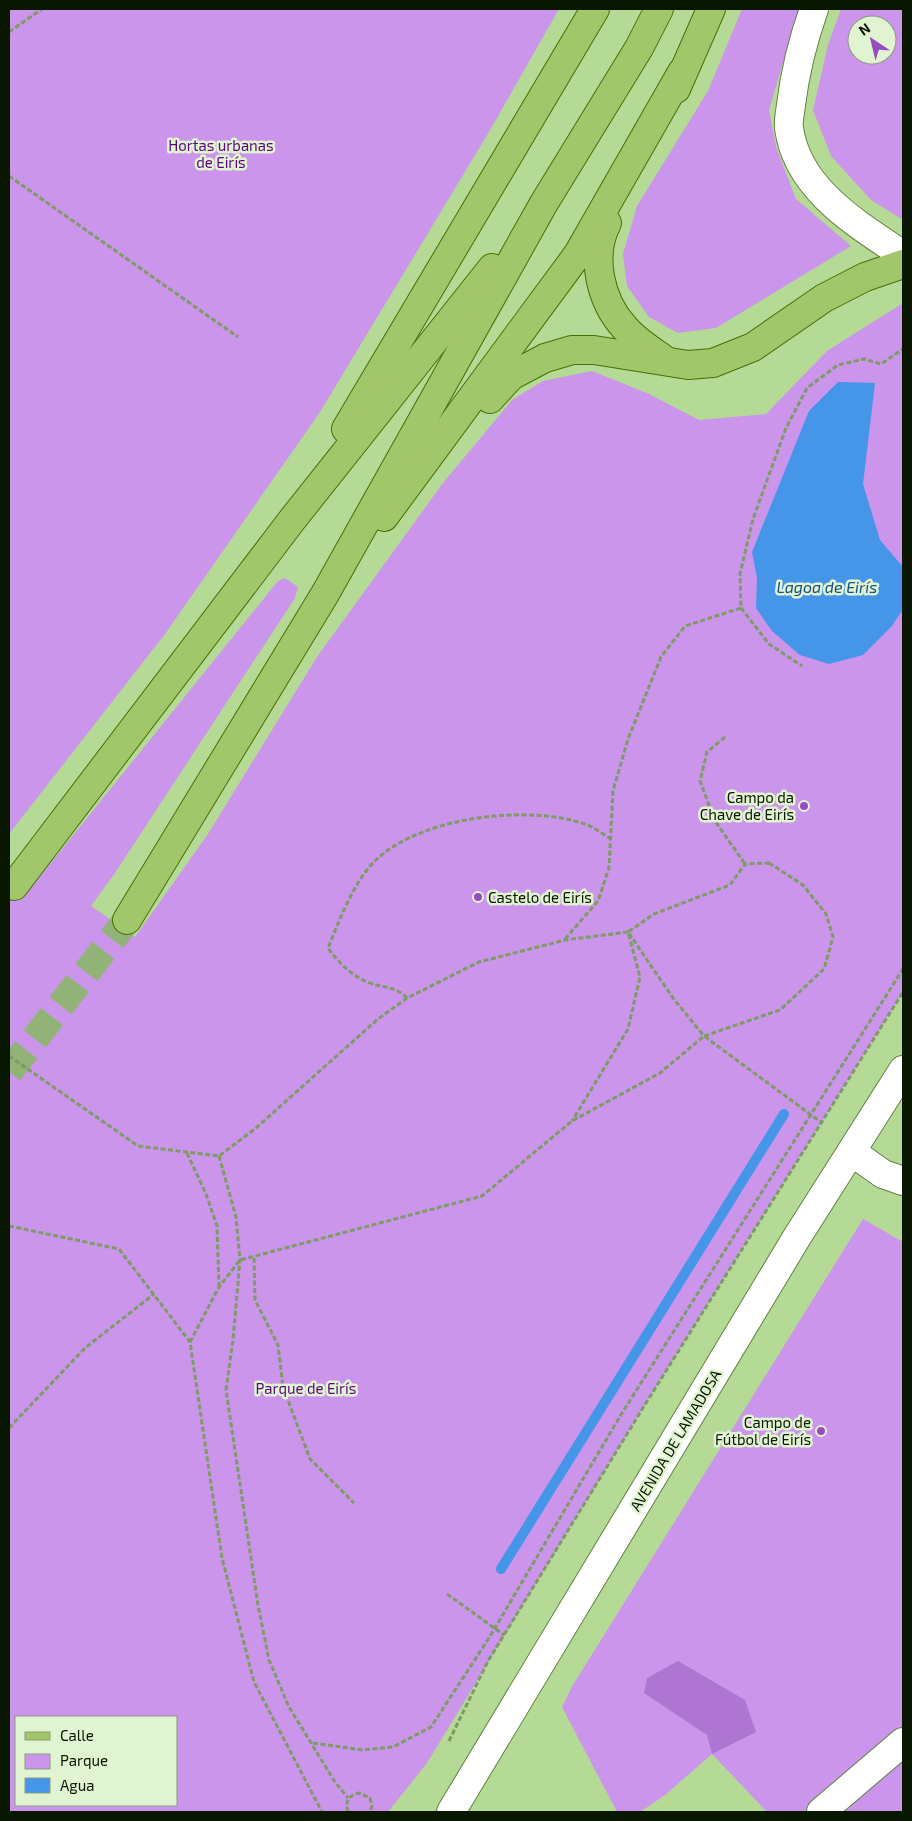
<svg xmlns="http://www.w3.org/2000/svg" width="912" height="1821" font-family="'Exo 2',sans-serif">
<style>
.green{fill:#ca95eb;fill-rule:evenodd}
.forest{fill:#af75d2}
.water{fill:#4595e8}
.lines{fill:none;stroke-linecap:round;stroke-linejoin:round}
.stream{stroke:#4595e8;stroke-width:10}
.major-tunnel{stroke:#92b377;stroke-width:28;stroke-dasharray:28 14;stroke-linecap:butt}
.minor-casing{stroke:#608241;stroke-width:30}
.major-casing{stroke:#447004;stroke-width:30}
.path{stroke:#7d9b65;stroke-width:3;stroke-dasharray:5 2.5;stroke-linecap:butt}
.minor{stroke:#fff;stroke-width:28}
.major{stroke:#a2c76a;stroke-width:28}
.poi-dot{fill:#974dc0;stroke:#e1f4d2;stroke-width:2}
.labels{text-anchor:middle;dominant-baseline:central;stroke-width:5;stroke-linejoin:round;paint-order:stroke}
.park-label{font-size:15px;fill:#5b067f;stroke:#e1f4d2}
.poi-label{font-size:15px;fill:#091600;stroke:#e1f4d2;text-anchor:end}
.street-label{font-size:15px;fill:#091600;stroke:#e1f4d2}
.water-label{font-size:16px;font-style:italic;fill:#174e84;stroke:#e1f4d2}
</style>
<rect width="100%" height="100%" fill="#b4da95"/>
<g class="green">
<path d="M9,9H559L489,132L320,412L165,634L9,834Z"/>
<path d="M742,9H799L769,110L776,147L796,199L851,246L716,328L678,333L649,317L627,286L623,254L637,206L708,91Z"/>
<path d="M841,9H903V220L871,200L831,156L813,110L828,45ZM857,25H887V55H857Z"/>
<path d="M903,303V992L646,1403L427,1763L388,1812H9V891L21,900L278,581L285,578L298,587L295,598L115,873L91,906L135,937L208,834L317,657L443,483L512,400L543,381L592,371L649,394L699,420L766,414L827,351ZM16,1717H176V1805H16Z"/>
<path d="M863,1219L903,1242V1812H767L712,1754L665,1795L640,1812H617L562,1707L573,1685Z"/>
</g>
<path class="forest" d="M678,1661L745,1700L756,1732L712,1754L707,1735L644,1693L647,1678Z"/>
<path class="water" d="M838,382L875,383L863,484L880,540L903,567V609L892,626L863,655L829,664L800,655L772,631L756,608L757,578L752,552L809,411Z"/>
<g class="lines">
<path class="stream" d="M501,1569L784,1114"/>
<path class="major-tunnel" d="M9,1072L127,920"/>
<g class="minor-casing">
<g id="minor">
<path d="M814,9C803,40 795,72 791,105C790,113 788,121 789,128C797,189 857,224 903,255"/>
<path d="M852,1152L883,1174L903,1181"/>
<path d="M451,1812L797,1237L903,1070"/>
<path d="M821,1812L903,1742"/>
</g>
</g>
<g class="major-casing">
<g id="major">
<path d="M676,89L711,9"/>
<path d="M607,223C590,256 600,301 625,328C636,341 651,350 665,360"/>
<path d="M490,399L511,376L545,358L572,350H594L688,365L713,363L753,347L824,298L865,277L903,264"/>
<path d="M346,429L595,9"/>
<path d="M384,517L578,254L682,72"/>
<path d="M14,886L292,520L492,268"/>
<path d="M127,920L325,594L544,203L639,48L659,9"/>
</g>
</g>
<g class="path">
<path d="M9,32L42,9"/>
<path d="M9,176L238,337"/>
<path d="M741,608L769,644L802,666"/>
<path d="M725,737L707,752L700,781L715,821L745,864"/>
<path d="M769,863L803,885L826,914L833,937L824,969L780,1010L704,1036L673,998L628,932L654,914L730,885L745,864Z"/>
<path d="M565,939L598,901L609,868L613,791L628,739L661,657L685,626L741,608L740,574L753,519L786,428L807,388L838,365L864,359L881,364L903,349"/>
<path d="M407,998C396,986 382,988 367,982C351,975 338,962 328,948C339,921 354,881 375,861C419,817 527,804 585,824C594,827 603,834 611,839"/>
<path d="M9,1056L138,1146L219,1156L256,1128L378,1019L407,998L479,962L565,940L628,932L640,977L628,1029L572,1121"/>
<path d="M187,1153L206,1194L217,1226L219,1286"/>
<path d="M219,1156L236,1217L240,1260L233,1340L226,1390L258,1605L269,1660L289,1707L335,1782L348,1798"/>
<path d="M9,1226L119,1249L190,1342L222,1558L254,1682L322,1812"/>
<path d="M254,1258L255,1300L278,1345L283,1387L310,1459L354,1503"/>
<path d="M190,1342L219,1287L240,1260L482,1196L572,1121L660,1073L704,1036L822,1123"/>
<path d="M9,1428L85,1348L154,1294"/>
<path d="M447,1594L504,1635"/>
<path d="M449,1741L488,1661L646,1403L903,992"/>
<path d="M313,1743L363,1750L393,1747L431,1727L489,1638L622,1413L903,969"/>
<path d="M348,1812C345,1802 348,1795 359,1793L370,1798L372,1806L370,1812"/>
</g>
<use href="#minor" class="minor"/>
<use href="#major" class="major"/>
</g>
<g class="poi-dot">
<circle cx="804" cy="806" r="5"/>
<circle cx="478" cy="897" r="5"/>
<circle cx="821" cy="1431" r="5"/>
</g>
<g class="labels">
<g class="park-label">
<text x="221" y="145">Hortas urbanas<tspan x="221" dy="17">de Eirís</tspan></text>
<text x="306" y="1388">Parque de Eirís</text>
</g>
<g class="poi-label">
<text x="794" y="797">Campo da<tspan x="794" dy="17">Chave de Eirís</tspan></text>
<text x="488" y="897" text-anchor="start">Castelo de Eirís</text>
<text x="811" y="1422">Campo de<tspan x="811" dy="17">Fútbol de Eirís</tspan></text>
</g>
<g class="street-label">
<text transform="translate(675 1440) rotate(-59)">AVENIDA DE LAMADOSA</text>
</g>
<g class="water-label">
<text x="827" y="586">Lagoa de Eirís</text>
</g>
</g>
<rect width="912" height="1821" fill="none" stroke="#091600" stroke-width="20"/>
<rect x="15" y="1716" width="162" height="90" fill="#e1f4d2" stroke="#8b9b7e"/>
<rect x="25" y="1732" width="25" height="8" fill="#a2c76a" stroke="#8b9b7e"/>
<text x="60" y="1741" font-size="15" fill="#091600">Calle</text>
<rect x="25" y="1754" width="25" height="15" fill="#ca95eb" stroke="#8b9b7e"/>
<text x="60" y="1766" font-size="15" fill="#091600">Parque</text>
<rect x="25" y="1778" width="25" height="15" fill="#4595e8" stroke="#8b9b7e"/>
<text x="60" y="1791" font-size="15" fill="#091600">Agua</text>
<g transform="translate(872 40) rotate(325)"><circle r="24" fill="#e1f4d2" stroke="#8b9b7e"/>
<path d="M0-4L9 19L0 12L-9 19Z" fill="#974dc0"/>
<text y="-8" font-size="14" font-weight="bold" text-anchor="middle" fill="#091600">N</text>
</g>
</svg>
